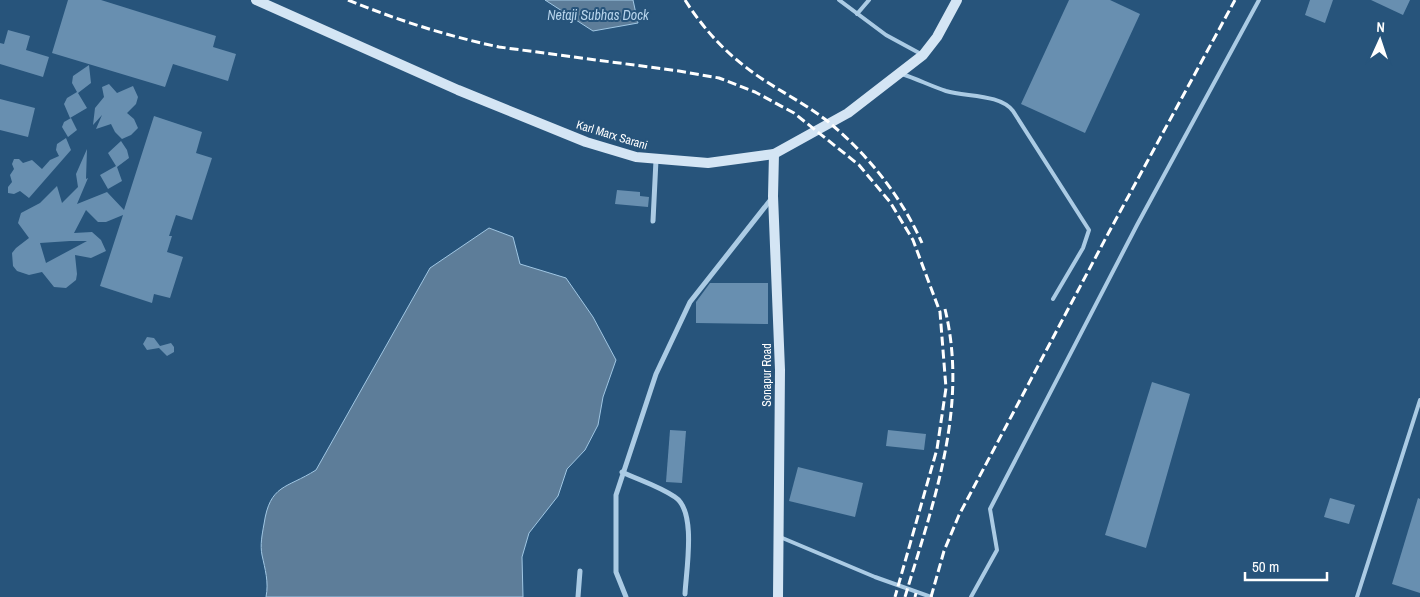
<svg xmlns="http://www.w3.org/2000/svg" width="1420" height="597" font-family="'Archivo Narrow',sans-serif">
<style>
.water{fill:#5d7d99;stroke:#a0c7e4}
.building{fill:#688fb0;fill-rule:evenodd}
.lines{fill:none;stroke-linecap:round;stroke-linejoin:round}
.lane{stroke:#abcbe4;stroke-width:4}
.street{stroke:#abcbe4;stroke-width:5}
.secondary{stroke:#d4e5f4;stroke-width:10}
.rail{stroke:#fff;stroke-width:3;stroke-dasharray:9 4;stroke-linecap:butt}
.labels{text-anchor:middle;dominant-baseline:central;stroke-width:4;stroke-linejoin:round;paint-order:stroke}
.street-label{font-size:12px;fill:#fff;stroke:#27547b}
.water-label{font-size:14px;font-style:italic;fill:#b7d4ec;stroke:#27547b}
</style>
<rect width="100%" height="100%" fill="#27547b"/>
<g class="water">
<path d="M545,0H633L638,23L593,31Z"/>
<path d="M489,228L513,237L520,264L566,278L593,317L616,360L603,397L598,425L585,450L567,469L558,496L529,533L522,557L523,597H266C269,582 265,569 262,555C260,545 262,535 264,524C270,484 286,489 316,470L430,268Z"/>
</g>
<g class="building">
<path d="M68,0H101L216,36L213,47L236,54L228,81L173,64L165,87L52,53Z"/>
<path d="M1069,0H1110L1140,14L1085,133L1021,104Z"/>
<path d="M1310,0H1333L1325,23L1305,15Z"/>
<path d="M1371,0H1410L1403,15Z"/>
<path d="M8,30L30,36L26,50L49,57L43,77L0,64V43L4,44Z"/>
<path d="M89,65L91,83L78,93L87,108L70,118L64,104L67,98L77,92L72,83L73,76Z"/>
<path d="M109,84L117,93L133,86L138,97L136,104L127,113L134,119L138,128L131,135L122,139L115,132L111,124L96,129L102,115L93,125L95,108L104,97L102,87Z"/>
<path d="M0,99L35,108L28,137L0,130Z"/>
<path d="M154,116L202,132L196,153L212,158L192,220L176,215L169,236H172L167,252L183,257L170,298L154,294L152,303L100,286L123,215L106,222H98L86,210L74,233L92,232L101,240L106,251L91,258L75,255L77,274L76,280L66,288L54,287L42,272L29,275L17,271L13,266L12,253L16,248L29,238L18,223L21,213L40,203L57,186L62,203L78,187L76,174L87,149L86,179L88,178L77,204L107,192L124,210ZM70,241H87L46,263L40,243Z"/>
<path d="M71,118L77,130L68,137L62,127L64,122Z"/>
<path d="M66,138L71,150L29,198L20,191L14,194L8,193V187L12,182L10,175L14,169L12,164L14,159H19L23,163L32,160L42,169L50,160L59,156L56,150L57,144Z"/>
<path d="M121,141L127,150L129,158L117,167L122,181L108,189L100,175L116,166L108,153Z"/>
<path d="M617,190L640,192V196L649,197L648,207L615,204Z"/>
<path d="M710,283H768V324L696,323V302Z"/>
<path d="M147,337L154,338L160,346L171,343L174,347V352L167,356L159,348L147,350L143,344Z"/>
<path d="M1152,382L1190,394L1146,548L1105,535Z"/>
<path d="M670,430L686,431L682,483L666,482Z"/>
<path d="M888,430L926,434L924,450L886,446Z"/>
<path d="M798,467L863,483L855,517L789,501Z"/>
<path d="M1330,498L1355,505L1349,524L1324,517Z"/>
<path d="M1418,498L1420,499V593L1392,584Z"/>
</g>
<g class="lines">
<g class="lane">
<path d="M839,0L886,35L921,54"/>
<path d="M857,14L869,0"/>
<path d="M902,74C917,79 931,86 946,91C967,97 1000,94 1013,111L1089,230L1083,248L1053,299"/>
<path d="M780,537L875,577L931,597"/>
<path d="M971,597L997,550L990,509L1137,225L1259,0"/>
<path d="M1357,597L1420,400"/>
</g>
<g class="street">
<path d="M653,221L656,160"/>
<path d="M622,472C639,480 659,486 675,497C697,511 686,571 685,594"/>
<path d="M578,597L580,571"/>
<path d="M626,597L616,572V495L656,374L690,302L772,198"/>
</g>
<g class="secondary">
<path d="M256,0L458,90L586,142L636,157L708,163L774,154L848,113L923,55L937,37L957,0"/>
<path d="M774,154L773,196L780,370L778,597"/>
</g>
<g class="rail">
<path d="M348,0C397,20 447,36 499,47L679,71L719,78L755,92L794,113L859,165L890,202L913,240L940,312L946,388L937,449L895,597"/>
<path d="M685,0C701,25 720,47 743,65C769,86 800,100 826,120C867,153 901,196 922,243"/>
<path d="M905,597C933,503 969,408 945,309"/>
<path d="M915,597L916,593"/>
<path d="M931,597L944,551L959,515L1109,232L1235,0"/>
</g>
</g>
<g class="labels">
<g class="street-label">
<text transform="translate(612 135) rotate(17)">Karl Marx Sarani</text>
<text transform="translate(767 375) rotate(-90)">Sonapur Road</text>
</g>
<g class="water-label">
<text x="598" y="15">Netaji Subhas Dock</text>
</g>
</g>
<g transform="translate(1380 40) rotate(3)" stroke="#27547b" stroke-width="4" paint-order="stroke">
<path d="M0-4L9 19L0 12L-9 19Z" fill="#ffffff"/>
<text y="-8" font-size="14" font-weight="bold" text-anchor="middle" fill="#ffffff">N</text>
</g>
<path d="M1245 572v8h82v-8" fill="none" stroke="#ffffff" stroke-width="2.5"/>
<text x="1252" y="572" font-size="15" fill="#ffffff" stroke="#27547b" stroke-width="4" paint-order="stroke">50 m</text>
</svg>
